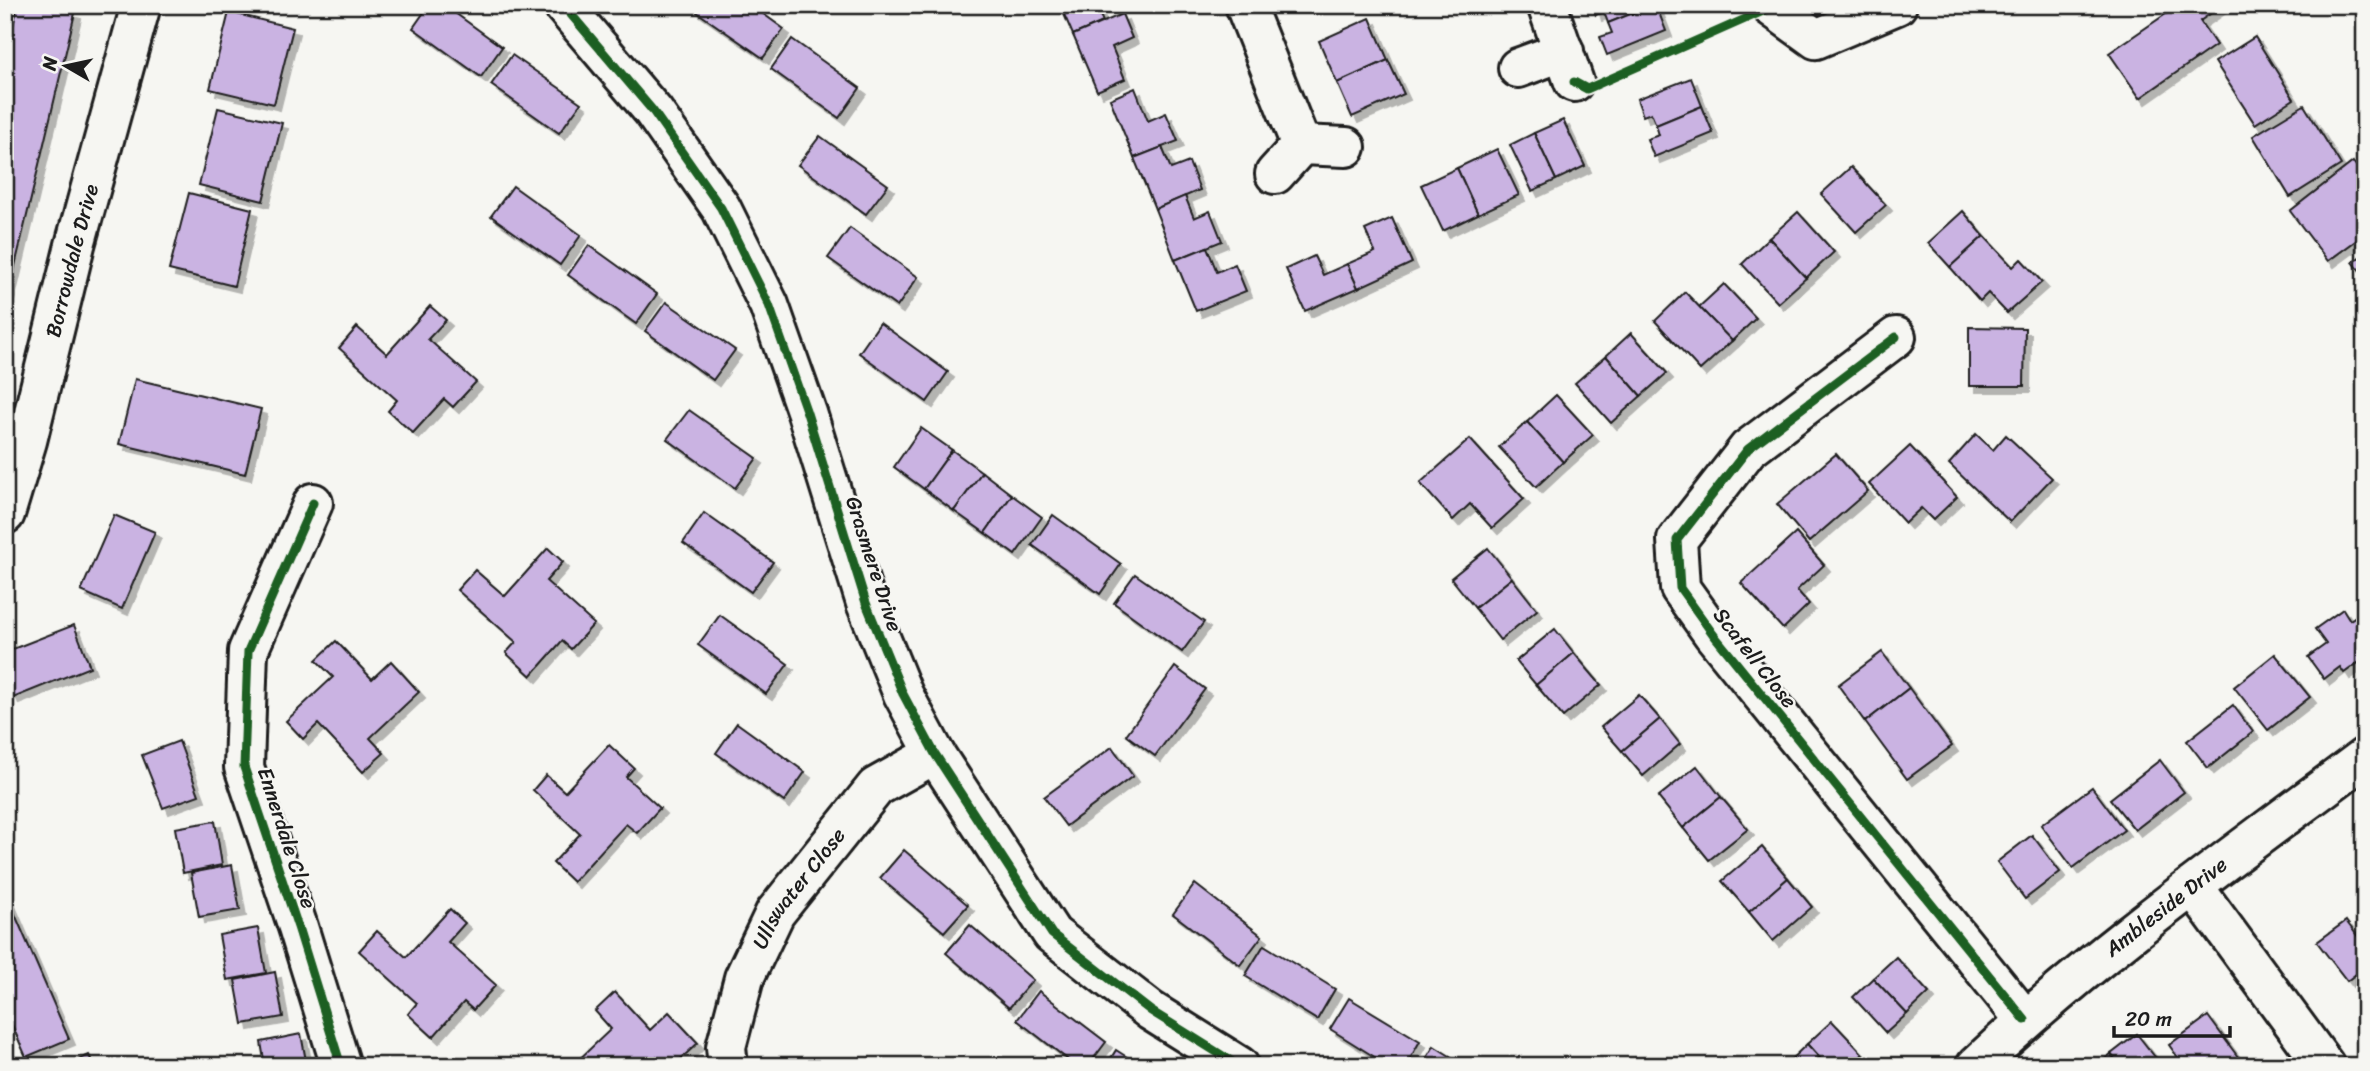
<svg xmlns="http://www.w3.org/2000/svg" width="2370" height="1071" font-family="Sriracha,sans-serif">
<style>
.building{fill:#cab3e2;stroke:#1c1c1c;stroke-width:2;filter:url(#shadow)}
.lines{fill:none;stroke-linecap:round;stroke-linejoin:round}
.minor-casing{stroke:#1c1c1c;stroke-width:44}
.minor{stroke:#f6f6f2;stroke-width:38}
.cycleway-casing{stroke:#f6f6f2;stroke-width:13}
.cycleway{stroke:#1b5e20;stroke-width:9}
.labels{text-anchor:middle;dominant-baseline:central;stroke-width:5;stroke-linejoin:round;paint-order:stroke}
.street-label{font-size:21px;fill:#1c1c1c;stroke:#f6f6f2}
</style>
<defs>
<filter id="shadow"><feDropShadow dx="6" dy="6" stdDeviation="0" flood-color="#0004"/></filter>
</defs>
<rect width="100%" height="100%" fill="#f6f6f2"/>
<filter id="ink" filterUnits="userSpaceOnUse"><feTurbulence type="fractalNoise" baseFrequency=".0143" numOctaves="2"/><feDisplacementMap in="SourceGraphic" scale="14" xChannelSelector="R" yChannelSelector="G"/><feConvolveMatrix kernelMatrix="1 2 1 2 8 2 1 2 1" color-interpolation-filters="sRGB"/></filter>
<g filter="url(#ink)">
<g class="building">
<path d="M18,5H40L75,13L5,308V59Z"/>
<path d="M429,5H444L502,47L481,77L413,28Z"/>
<path d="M698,5H751L784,29L763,58L694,10Z"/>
<path d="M1060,5H1096L1103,22L1073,35Z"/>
<path d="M1593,5H1653L1608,23L1604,12L1596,15Z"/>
<path d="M1653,5H1656L1666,31L1607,55L1600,37L1612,33L1608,23Z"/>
<path d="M2179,5H2223L2200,21L2216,45L2140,98L2109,53Z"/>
<path d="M229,12L293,28L274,104L210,89Z"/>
<path d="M1122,14L1132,38L1112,47L1125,79L1097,91L1073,35Z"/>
<path d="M1370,18L1388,60L1337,83L1319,41Z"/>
<path d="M2255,37L2294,99L2255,124L2215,62Z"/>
<path d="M792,39L860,88L839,118L771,69Z"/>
<path d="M512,55L581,103L559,133L491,85Z"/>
<path d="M1388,60L1404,94L1352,117L1337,83Z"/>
<path d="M1691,78L1702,106L1656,125L1651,113L1643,116L1637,99Z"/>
<path d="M1135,88L1148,121L1166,113L1178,141L1134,158L1110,99Z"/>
<path d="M2304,105L2341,165L2290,197L2253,136Z"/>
<path d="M1702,106L1713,133L1654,157L1647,139L1659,135L1656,125Z"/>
<path d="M218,108L282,123L263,201L199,185Z"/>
<path d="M1563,120L1585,166L1556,180L1534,133Z"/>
<path d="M1534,133L1556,180L1532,191L1510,145Z"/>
<path d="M820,136L888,185L866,214L798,165Z"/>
<path d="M1162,147L1171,169L1189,162L1200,190L1155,209L1134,158Z"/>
<path d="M1497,149L1519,195L1478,214L1457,168Z"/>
<path d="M2353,162L2365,177V191L2360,195L2365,201V234L2328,261L2290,211Z"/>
<path d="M1851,167L1886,205L1856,232L1821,194Z"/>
<path d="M1457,168L1478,214L1443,231L1421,185Z"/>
<path d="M513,186L581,235L560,265L491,216Z"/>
<path d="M189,193L252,209L234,286L169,270Z"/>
<path d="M1185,196L1194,218L1210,211L1222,241L1175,260L1155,209Z"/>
<path d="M1963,211L1984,236L1950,267L1928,243Z"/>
<path d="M1798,212L1834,252L1806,278L1769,238Z"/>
<path d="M1392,218L1412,263L1358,288L1347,264L1375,252L1365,230Z"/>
<path d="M850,228L918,277L897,307L828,258Z"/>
<path d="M1984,236L2013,267L2021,259L2042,282L2007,313L1988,293L1980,301L1950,267Z"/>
<path d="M1769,238L1806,278L1778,303L1742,264Z"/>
<path d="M589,245L657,294L636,324L568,275Z"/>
<path d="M1207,247L1217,272L1235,264L1246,291L1196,311L1175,260Z"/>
<path d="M2365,253V277L2353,262Z"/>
<path d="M1314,256L1323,275L1347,264L1358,288L1305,311L1286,269Z"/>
<path d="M1724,284L1756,318L1732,341L1699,307Z"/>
<path d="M1685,292L1732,341L1700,370L1655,321Z"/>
<path d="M666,302L735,350L713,380L645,331Z"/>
<path d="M430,306L446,320L428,339L476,382L453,407L444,399L413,433L388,411L397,400L339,348L357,327L387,354Z"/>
<path d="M880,323L948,372L927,402L859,353Z"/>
<path d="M1969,327L2025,328L2024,386H1969Z"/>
<path d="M1631,333L1667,373L1641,396L1606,356Z"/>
<path d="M1606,356L1641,396L1611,423L1575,383Z"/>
<path d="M135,379L261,409L245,474L119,444Z"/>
<path d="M1556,395L1593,435L1563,462L1527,422Z"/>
<path d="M689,410L757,458L735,488L667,439Z"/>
<path d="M1527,422L1563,462L1536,487L1499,447Z"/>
<path d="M921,428L952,450L924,489L894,467Z"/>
<path d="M1976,434L1993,450L2006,435L2052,478L2010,522L1949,464Z"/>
<path d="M1470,439L1524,499L1492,528L1470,504L1453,520L1420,483Z"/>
<path d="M1910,446L1957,497L1933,520L1921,508L1905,523L1869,484Z"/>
<path d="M952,450L982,472L954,511L924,489Z"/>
<path d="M1836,454L1868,491L1809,542L1777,504Z"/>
<path d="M982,472L1012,495L985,533L954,511Z"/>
<path d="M1012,495L1042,517L1015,555L985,533Z"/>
<path d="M704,513L773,562L751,592L683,543Z"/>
<path d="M114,515L155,532L122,609L81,591Z"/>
<path d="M1053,515L1121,564L1100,594L1032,545Z"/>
<path d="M1796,533L1824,565L1797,590L1809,604L1783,629L1741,583Z"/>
<path d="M548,548L563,562L546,581L594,624L571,649L562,641L531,676L506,653L516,642L457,590L475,570L505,596Z"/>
<path d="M1488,548L1512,578L1475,608L1451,578Z"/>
<path d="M1135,574L1204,622L1182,652L1114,603Z"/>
<path d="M1512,578L1537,610L1500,640L1475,608Z"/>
<path d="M2343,609L2350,620L2363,611L2365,614V658L2344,673L2340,667L2324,679L2308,657L2326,644L2315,629Z"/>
<path d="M720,615L788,664L766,694L698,645Z"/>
<path d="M74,625L90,667L13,698L5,679V652Z"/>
<path d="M1555,629L1574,653L1536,685L1516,661Z"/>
<path d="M336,641L372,679L391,661L419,692L370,738L384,753L363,772L318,724L303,739L286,721L333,677L316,660Z"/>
<path d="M1882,652L1909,688L1865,722L1838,685Z"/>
<path d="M1574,653L1601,685L1563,717L1536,685Z"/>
<path d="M2275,654L2310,697L2268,730L2234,687Z"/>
<path d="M1175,667L1205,689L1155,756L1126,735Z"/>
<path d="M1909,688L1952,746L1907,779L1865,722Z"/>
<path d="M1639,695L1660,719L1622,751L1601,727Z"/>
<path d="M2233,705L2253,732L2208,768L2187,741Z"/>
<path d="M1660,719L1680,744L1643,776L1622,751Z"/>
<path d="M737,723L805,772L784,802L716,753Z"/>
<path d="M179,741L199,795L163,808L142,755Z"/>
<path d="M609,745L634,768L626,777L660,808L637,833L626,824L573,882L553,863L580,834L533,790L546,775L565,792Z"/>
<path d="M1112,747L1133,776L1066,826L1044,797Z"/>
<path d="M2160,760L2184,792L2135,830L2110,799Z"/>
<path d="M1697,766L1721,797L1683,828L1658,797Z"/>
<path d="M2092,787L2124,830L2073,868L2041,825Z"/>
<path d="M1721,797L1748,829L1709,860L1683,828Z"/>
<path d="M215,821L222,865L183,873L175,828Z"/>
<path d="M2032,835L2060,872L2025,899L1997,862Z"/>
<path d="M1762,847L1788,878L1749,912L1722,881Z"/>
<path d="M904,850L968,905L944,932L880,878Z"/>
<path d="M232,865L240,910L199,917L191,873Z"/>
<path d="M1788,878L1812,907L1773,941L1749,912Z"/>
<path d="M1195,884L1262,936L1240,965L1173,914Z"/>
<path d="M7,896L69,1039L26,1057L5,1009Z"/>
<path d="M450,909L465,923L448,942L496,985L473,1010L464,1002L433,1037L408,1014L417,1003L359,951L377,931L406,957Z"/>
<path d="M2346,921L2365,946V967L2347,981L2317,942Z"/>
<path d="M970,925L1033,980L1009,1008L946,953Z"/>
<path d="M258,928L266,973L227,980L219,935Z"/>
<path d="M1264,945L1335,989L1317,1020L1245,976Z"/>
<path d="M1896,957L1929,993L1907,1014L1873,978Z"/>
<path d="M275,972L283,1017L243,1024L235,980Z"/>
<path d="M1873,978L1907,1014L1886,1033L1853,997Z"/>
<path d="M1039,991L1106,1042L1088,1066H1076L1017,1020Z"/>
<path d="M615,992L650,1030L669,1012L698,1043L673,1066H572L611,1029L595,1011Z"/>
<path d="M1349,998L1420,1041L1406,1066H1389L1330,1029Z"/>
<path d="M2208,1016L2241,1061L2235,1066H2184L2169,1045Z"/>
<path d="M1832,1021L1863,1054L1851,1066H1827L1807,1044Z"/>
<path d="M301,1034L307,1066H265L261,1042Z"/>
<path d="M2137,1034L2162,1066H2119L2111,1054Z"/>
<path d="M1807,1044L1827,1066H1784Z"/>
<path d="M1434,1046L1466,1066H1422Z"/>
<path d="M1116,1050L1141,1066H1106Z"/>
<path d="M2111,1054L2119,1066H2096Z"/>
<path d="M89,1055L94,1066H65Z"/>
</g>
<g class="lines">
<g class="minor-casing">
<g id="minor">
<path d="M563,5L653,111L721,208L769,305L807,413L866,603L903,694L935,754L1052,934L1151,1011L1239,1066"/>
<path d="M1245,5L1301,145"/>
<path d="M1547,5L1574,82"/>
<path d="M1769,5L1816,39L1897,5"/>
<path d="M1518,68L1564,51"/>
<path d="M1275,174L1301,145L1346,147"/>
<path d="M1896,337L1748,449L1677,540L1680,588L1713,634L2025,1020"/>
<path d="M313,503L248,651L244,767L298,927L341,1066"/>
<path id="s1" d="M5,514L27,441L75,245L141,5"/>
<path d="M2193,886L2325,1066"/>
<path id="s2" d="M728,1066L726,1047L744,978L775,913L876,787L935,754"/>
<path id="s3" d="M1976,1066C2097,952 2233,856 2365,757"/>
</g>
</g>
<use href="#minor" class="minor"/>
<g class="cycleway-casing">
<g id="cycleway">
<path d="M563,5L653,111L721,208L769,305L807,413L866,603L903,694L935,754L1052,934L1151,1011L1239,1066"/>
<path d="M1574,82L1587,89L1770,8"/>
<path d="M1896,337L1748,449L1677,540L1680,588L1713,634L2025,1020"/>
<path d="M313,503L248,651L244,767L298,927L341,1066"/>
</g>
</g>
<use href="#cycleway" class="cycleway"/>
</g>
</g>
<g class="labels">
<g class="street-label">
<text stroke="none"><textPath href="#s1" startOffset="262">Borrowdale Drive</textPath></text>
<text transform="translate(874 564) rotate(72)">Grasmere Drive</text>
<text transform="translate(1755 658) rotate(52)">Scafell Close</text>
<text transform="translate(287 838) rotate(72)">Ennerdale Close</text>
<text stroke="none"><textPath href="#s2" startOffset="196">Ullswater Close</textPath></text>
<text stroke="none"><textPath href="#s3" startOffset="248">Ambleside Drive</textPath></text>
</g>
</g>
<rect width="2370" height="1071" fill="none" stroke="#f6f6f2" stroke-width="28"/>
<rect x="14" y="14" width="2342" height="1043" fill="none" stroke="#1c1c1c" stroke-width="2.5" filter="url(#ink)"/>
<g transform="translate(66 66) rotate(279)" stroke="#f6f6f2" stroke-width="5" paint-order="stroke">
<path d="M0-5L12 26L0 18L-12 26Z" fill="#1c1c1c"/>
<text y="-10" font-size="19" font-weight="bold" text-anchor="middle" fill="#1c1c1c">N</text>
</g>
<path d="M2114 1026v10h116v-10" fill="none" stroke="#1c1c1c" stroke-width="3.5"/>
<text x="2125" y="1026" font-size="21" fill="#1c1c1c" stroke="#f6f6f2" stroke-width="5" paint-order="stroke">20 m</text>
</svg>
